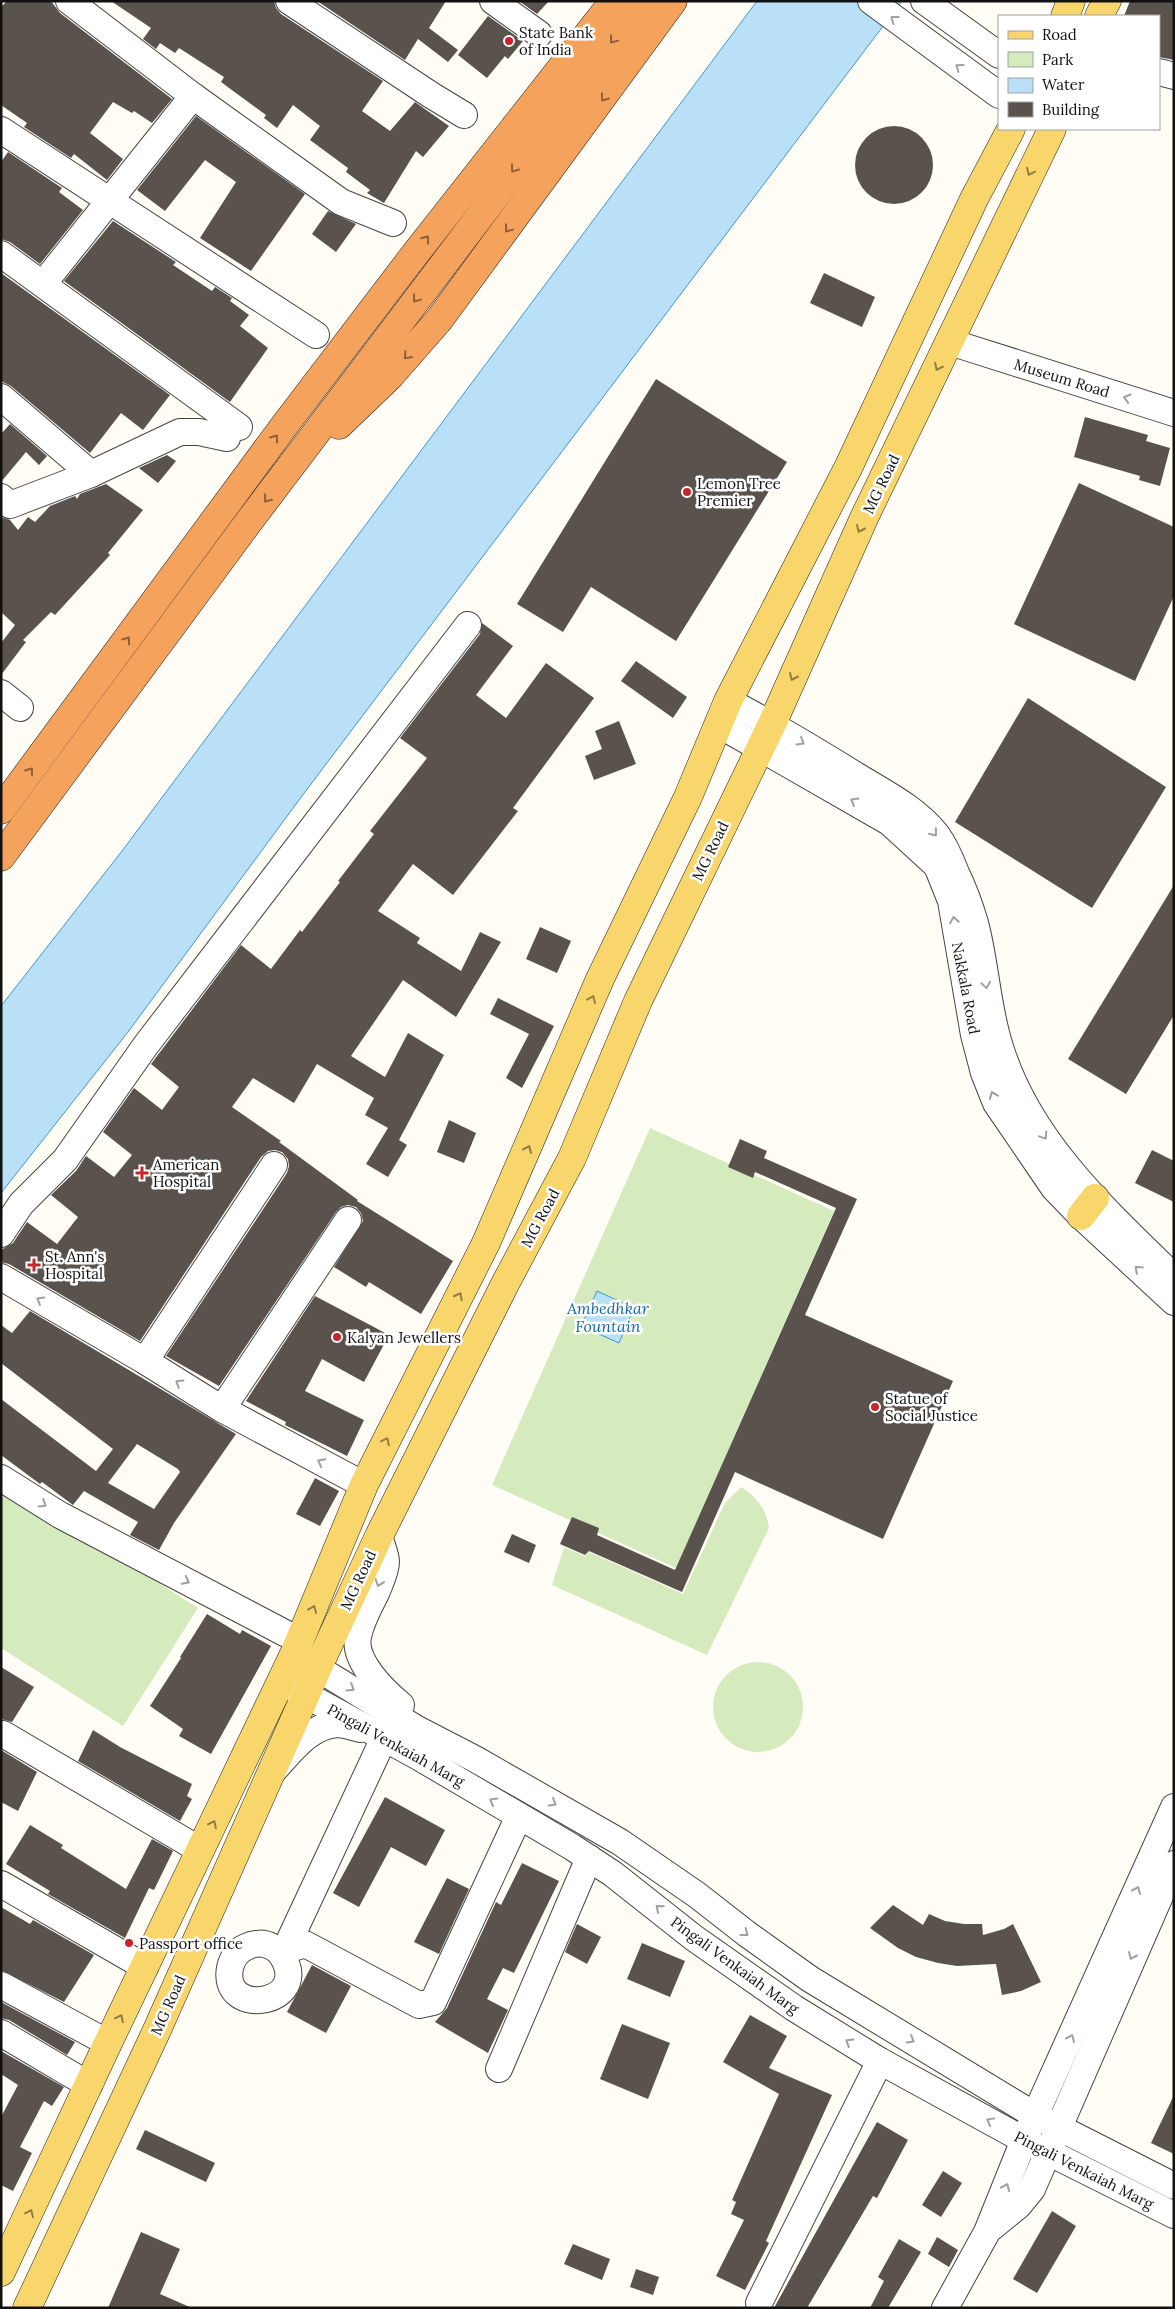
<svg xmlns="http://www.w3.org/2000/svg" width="1175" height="2309" font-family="Lora,serif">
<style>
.green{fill:#d5ebbd}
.water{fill:#b9e0f7;stroke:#3f96cf}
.building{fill:#5a524d;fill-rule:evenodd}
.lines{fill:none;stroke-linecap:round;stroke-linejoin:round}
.minor-casing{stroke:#444;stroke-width:28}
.major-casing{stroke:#222;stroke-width:29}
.highway-casing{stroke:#222;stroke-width:29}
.minor{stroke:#fff;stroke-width:26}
.major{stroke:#f9d66b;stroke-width:28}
.highway{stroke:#f5a25d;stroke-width:28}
.oneway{stroke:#a0a0a0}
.oneway2{stroke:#8e613b}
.oneway3{stroke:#917d42}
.poi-dot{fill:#c4262e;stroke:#fff;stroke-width:2}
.labels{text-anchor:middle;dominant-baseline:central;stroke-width:5;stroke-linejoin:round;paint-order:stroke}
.poi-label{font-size:15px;fill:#111;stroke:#fff;text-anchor:start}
.street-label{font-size:15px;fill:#111;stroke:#fff}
.water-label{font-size:16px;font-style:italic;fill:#1768a6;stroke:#fff}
</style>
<rect width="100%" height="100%" fill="#fffdf5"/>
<g class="green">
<path d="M650,1128L834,1211L676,1568L492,1485Z"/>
<path d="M1,1482L198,1608L123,1726L1,1648Z"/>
<path d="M741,1487C756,1496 767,1510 769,1528L707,1655L552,1585L564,1547L585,1556L589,1552L683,1594L725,1503Z"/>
<circle cx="758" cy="1707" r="45"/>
</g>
<g class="water">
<path d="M757,1H902L302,796L128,1032L1,1193V1006L122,851Z"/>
<path d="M597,1291L634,1308L619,1343L581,1326Z"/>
</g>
<g class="building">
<path d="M7,1H51L60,13L172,99L152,123L134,111L132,113L113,102L90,133L123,159L107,180L74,154L71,158L24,127L27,123L1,105V7Z"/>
<path d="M111,1H274L276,8L281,14L383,81L362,111L390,131L415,102L449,126L423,157L416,151L384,203L367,193L370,190L346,172L348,168L310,140L320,126L293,105L277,128L264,118L266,115L221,82L224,77L179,48L175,53L160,43L156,49L143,39L151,28Z"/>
<path d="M317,1H446L429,28L458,50L448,62L418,39L405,60Z"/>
<path d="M519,1H549L537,14Z"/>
<path d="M1130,1H1174V60L1159,57V16H1124Z"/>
<path d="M488,16L523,41L508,59L505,56L487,78L458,55Z"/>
<path d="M196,116L305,194L251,271L200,238L236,182L205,160L165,211L137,190Z"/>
<circle cx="894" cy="165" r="39"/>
<path d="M8,152L62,188L59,192L83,210L40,264L10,242L1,239V162Z"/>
<path d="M328,211L356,224L336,252L312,234Z"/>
<path d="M113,221L176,262L173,265L212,291L215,287L232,298L230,301L249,315L240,326L268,348L230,402L64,281Z"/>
<path d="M1,273L170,395L143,430L121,413L90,453L11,386L1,381Z"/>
<path d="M824,273L875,297L862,327L810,303Z"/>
<path d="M656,379L787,462L676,641L591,587L563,632L517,604Z"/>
<path d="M1085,417L1148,435L1146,441L1170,448L1160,486L1139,480L1140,476L1074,457Z"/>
<path d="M10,424L47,456L39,465L26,452L1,482V434Z"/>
<path d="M167,455L176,461L158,483L139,468Z"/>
<path d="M1079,483L1174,527V596L1135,681L1014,624Z"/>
<path d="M106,484L143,510L108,553L110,555L55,615L51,612L23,640L26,642L1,675V643L15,625L1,612V517L10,520L18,530L28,517L35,522L50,506L75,496L77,499L80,494Z"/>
<path d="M482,623L513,646L476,695L506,718L546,663L594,698L513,808L518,811L453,895L413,864L378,911L420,938L417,943L461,971L480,932L501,942L456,1017L403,980L351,1056L385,1077L408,1033L444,1055L399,1140L407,1145L388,1177L366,1164L388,1128L365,1115L374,1098L317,1064L294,1103L253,1078L232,1107L281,1141L279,1142L358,1200L357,1201L453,1261L421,1314L369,1282L366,1287L334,1267L363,1221L361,1213L356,1207L348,1205L341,1207L336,1212L219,1386L166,1356L287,1173L289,1166L288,1159L282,1152L275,1150L268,1151L261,1157L140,1341L9,1264L1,1262V1250L13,1243L27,1222L57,1244L78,1217L51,1195L76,1171L86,1156L114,1177L132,1155L103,1132L134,1088L162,1110L179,1087L151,1064L241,945L271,969L300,930L302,932L340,882L338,881L374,834L370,831L427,758L400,738L480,634Z"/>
<path d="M636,661L687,697L673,718L621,681Z"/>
<path d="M1028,698L1166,787L1092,908L955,822Z"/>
<path d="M619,721L636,764L594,780L585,756L602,749L595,731Z"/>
<path d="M1174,885V1015L1126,1094L1068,1059Z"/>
<path d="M540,927L571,941L557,973L526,959Z"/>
<path d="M498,998L554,1026L522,1088L506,1078L529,1034L490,1014Z"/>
<path d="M449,1120L476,1133L464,1163L437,1152Z"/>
<path d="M740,1139L767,1151L764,1158L857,1199L805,1315L953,1381L883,1539L735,1472L682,1592L589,1551L585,1555L560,1544L572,1517L599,1528L597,1535L675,1570L836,1208L755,1172L753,1178L728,1167Z"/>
<path d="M1152,1150L1174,1161V1202L1135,1183Z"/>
<path d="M315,1296L389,1335L364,1382L322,1359L305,1391L364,1420L347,1456L285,1425L286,1422L246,1401Z"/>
<path d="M30,1311L236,1434L174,1523L159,1550L130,1535L138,1522L84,1491L73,1505L42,1482L40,1484L1,1455V1399L96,1471L113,1449L1,1363V1325L12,1333ZM137,1444L178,1469L180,1472L154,1509L108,1483Z"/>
<path d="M315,1478L339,1491L320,1526L296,1514Z"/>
<path d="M512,1534L536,1545L529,1563L504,1552Z"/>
<path d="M207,1614L240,1634L242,1630L271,1646L211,1754L179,1736L183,1729L150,1706L181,1658L180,1657Z"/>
<path d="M1,1667L34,1687L12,1722L1,1719Z"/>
<path d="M93,1730L120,1747L192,1784L187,1796L192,1799L180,1821L78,1761Z"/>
<path d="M1,1750L37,1772L18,1811L1,1802Z"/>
<path d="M385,1797L445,1830L426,1866L391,1847L359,1907L333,1893Z"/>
<path d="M30,1825L63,1845L61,1848L126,1889L152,1839L173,1851L154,1890L149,1888L125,1938L48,1894L50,1891L6,1864Z"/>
<path d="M522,1863L559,1881L514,1973L503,1968L487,1999L508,2010L488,2053L435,2022L447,2008L496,1902L501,1905Z"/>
<path d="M447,1878L469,1889L439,1954L414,1942Z"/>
<path d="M893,1905L923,1925L929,1914L945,1921L964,1924H982L983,1935L1004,1929L1013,1924L1041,1982L1021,1991L1002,1995L996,1964L957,1966L938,1963L916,1957L898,1948L870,1928Z"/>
<path d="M1,1907L30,1924L33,1920L94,1955L64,2002L1,1970Z"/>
<path d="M577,1924L601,1937L587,1964L565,1952Z"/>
<path d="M642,1943L685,1961L670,1997L627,1979Z"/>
<path d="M312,1965L351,1986L326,2033L287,2012Z"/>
<path d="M1,2002L75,2042L67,2055L9,2020L1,2018Z"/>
<path d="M750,2015L787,2036L769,2068L832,2095L766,2241L769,2243L745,2290L716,2276L744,2220L731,2214L736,2202L732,2200L779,2094L723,2062Z"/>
<path d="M622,2024L670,2043L648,2099L600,2079Z"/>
<path d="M1,2051L64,2087L52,2106L44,2101L20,2147L32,2153L13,2191L1,2185V2117L18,2085L1,2074Z"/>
<path d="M1174,2095V2154L1151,2143Z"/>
<path d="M877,2122L908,2140L877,2198L873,2196L807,2308H774Z"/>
<path d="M145,2130L215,2163L206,2182L136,2149Z"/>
<path d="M943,2171L962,2183L941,2217L922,2205Z"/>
<path d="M1052,2211L1076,2226L1037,2293L1013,2279Z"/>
<path d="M141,2232L180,2249L160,2294L192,2308H108Z"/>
<path d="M937,2237L958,2250L949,2267L928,2254Z"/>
<path d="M899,2239L921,2252L888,2308H870L884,2281L878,2277Z"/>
<path d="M573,2244L610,2259L602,2280L564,2264Z"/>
<path d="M636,2269L659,2277L653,2295L630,2287Z"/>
</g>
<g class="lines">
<g class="minor-casing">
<g id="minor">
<path d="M69,1L193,96L341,202L393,223"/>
<path d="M289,1L431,95L464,115"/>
<path d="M493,1L539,34"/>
<path d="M871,1L999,95"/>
<path d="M924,1L999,55"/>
<path d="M1159,72L1174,76"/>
<path d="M1,130L316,335"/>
<path d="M1,254L239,427"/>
<path d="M43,284L193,96"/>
<path d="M950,342L1174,413"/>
<path d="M1,397L91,474L180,432H199L227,438"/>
<path d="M1,497L10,505L91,474"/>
<path d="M1,693L20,708"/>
<path d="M728,701C772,724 815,750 857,776C885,793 917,809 937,835C945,846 951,860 956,873C964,889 970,906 975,923C986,964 987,1007 1000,1047C1029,1141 1105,1210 1174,1277"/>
<path d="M718,724L889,822L937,866L951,901L974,1035L984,1073L996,1103L1054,1188L1081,1216L1174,1302"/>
<path d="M1,1234L21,1204L65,1160L146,1045L468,625"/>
<path d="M1,1277L145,1361L222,1409L364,1485"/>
<path d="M145,1361L274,1165"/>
<path d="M222,1409L348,1220"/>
<path d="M1,1478L60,1515L300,1641"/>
<path d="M379,1536C381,1544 386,1554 386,1562C386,1571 380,1583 377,1591C370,1606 361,1620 358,1637C353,1661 384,1691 401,1705"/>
<path d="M299,1657L417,1729L475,1759L620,1842L697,1895L747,1934L810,1979L1036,2116L1174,2186"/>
<path d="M286,1684L417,1756L572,1847L613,1874L694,1938L794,2008L880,2061L1024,2140L1174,2215"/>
<path d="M3,1734L200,1850"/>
<path d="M274,1770C291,1752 309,1726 337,1724C344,1724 352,1727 360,1729"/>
<path d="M1,1884L145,1967"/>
<path d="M286,1948L384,1738"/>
<path d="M278,1950C320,2004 220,2021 230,1968C232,1959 237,1951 246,1947C254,1943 264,1942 272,1947C273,1947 277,1950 278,1950C286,1951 297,1947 305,1944L419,2005L433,2002L519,1816"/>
<path d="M1,1985L108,2043"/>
<path d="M1,2033L89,2085"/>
<path d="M499,2069L589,1858"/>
<path d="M991,2228L1018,2206L1032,2189L1174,1864"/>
<path d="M759,2303L880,2061"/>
<path d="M945,2308L987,2232L1024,2140L1174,1807"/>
</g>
</g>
<g class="major-casing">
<g id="major">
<path d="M1065,16L1071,1"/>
<path d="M1099,16L1107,1"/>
<path d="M1081,1216L1095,1198"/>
<path d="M1,2272L108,2043L294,1654L364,1485L486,1243L600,979L688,797L728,701L849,466L974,199L1011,129"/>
<path d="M27,2308L157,2030L318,1667L379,1536L505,1284L572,1158L638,1001L772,724L864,518L1052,129"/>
</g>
</g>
<g class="highway-casing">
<g id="highway">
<path d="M339,425L389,377L439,320L673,1"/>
<path d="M1,810L284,426L415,254L614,1"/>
<path d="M1,857L247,524L643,1"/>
</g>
</g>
<use href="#minor" class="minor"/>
<use href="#major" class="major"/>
<use href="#highway" class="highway"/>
</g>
<defs><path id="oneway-chevron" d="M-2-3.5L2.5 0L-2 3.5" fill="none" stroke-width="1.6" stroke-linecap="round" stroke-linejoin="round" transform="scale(1.25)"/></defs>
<g class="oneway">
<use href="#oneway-chevron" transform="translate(894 19) rotate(-143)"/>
<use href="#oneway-chevron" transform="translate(959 67) rotate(-144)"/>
<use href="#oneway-chevron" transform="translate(1127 398) rotate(-163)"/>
<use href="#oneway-chevron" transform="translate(801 742) rotate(31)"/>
<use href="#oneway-chevron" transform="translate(854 801) rotate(-149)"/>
<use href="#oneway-chevron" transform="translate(934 833) rotate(52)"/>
<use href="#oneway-chevron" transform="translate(954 920) rotate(-99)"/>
<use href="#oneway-chevron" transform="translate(986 985) rotate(82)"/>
<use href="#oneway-chevron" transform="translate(993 1095) rotate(-112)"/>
<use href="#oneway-chevron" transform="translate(1044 1136) rotate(56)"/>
<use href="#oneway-chevron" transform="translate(1138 1269) rotate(-137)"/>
<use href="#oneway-chevron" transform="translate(40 1300) rotate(-150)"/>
<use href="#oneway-chevron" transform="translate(179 1383) rotate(-148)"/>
<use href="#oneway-chevron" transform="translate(321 1462) rotate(-152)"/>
<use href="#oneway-chevron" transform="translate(43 1504) rotate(32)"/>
<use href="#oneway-chevron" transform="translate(186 1581) rotate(28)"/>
<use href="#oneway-chevron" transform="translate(379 1583) rotate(109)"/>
<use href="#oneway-chevron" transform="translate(351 1688) rotate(32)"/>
<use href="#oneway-chevron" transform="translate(493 1801) rotate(-150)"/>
<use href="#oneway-chevron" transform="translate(553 1803) rotate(30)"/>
<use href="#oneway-chevron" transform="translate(1137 1890) rotate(-66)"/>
<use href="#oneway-chevron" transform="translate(659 1908) rotate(-140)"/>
<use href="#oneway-chevron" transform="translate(745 1933) rotate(37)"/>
<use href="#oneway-chevron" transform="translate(1132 1956) rotate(114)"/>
<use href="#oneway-chevron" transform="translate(1071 2038) rotate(-66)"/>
<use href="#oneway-chevron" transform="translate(911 2040) rotate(31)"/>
<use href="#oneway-chevron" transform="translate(849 2042) rotate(-148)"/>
<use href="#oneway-chevron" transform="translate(990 2121) rotate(-151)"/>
<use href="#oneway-chevron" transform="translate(1006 2187) rotate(-68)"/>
</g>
<g class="oneway2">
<use href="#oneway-chevron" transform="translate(613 40) rotate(127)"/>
<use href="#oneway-chevron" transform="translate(604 98) rotate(126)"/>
<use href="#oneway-chevron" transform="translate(514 169) rotate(127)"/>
<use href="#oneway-chevron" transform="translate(508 229) rotate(127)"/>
<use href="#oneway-chevron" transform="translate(426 239) rotate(-52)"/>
<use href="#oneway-chevron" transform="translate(416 299) rotate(127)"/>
<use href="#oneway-chevron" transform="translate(407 356) rotate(131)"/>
<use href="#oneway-chevron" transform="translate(275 438) rotate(-54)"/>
<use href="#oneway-chevron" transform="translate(267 499) rotate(128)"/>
<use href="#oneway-chevron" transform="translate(127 640) rotate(-54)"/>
<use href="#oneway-chevron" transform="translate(30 771) rotate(-54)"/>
</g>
<g class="oneway3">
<use href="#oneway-chevron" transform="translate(1030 172) rotate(116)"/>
<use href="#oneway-chevron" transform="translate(938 367) rotate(116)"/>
<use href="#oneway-chevron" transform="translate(860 529) rotate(114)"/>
<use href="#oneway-chevron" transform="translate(793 677) rotate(114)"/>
<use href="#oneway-chevron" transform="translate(592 999) rotate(-67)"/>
<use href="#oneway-chevron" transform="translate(528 1149) rotate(-66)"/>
<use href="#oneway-chevron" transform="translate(459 1296) rotate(-63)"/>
<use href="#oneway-chevron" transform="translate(386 1441) rotate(-64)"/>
<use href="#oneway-chevron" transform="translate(313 1609) rotate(-67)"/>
<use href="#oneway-chevron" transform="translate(213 1824) rotate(-64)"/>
<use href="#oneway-chevron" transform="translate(120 2018) rotate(-64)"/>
<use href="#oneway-chevron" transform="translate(30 2213) rotate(-65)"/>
</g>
<g class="poi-dot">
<circle cx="509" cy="41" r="5"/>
<circle cx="687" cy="492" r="5"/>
<path d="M139.5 1165.5h5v5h5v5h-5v5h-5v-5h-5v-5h5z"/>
<path d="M31.5 1257.5h5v5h5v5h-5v5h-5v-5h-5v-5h5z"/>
<circle cx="337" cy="1337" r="5"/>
<circle cx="875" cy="1407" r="5"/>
<circle cx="129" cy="1943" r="5"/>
</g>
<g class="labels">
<g class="poi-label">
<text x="519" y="32">State Bank<tspan x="519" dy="17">of India</tspan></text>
<text x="697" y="483">Lemon Tree<tspan x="697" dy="17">Premier</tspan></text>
<text x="153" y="1164">American<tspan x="153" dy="17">Hospital</tspan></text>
<text x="45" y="1256">St. Ann's<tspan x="45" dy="17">Hospital</tspan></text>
<text x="347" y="1337">Kalyan Jewellers</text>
<text x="885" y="1398">Statue of<tspan x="885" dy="17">Social Justice</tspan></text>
<text x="139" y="1943">Passport office</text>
</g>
<g class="street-label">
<text transform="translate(1062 378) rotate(17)">Museum Road</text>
<text transform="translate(881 484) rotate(-64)">MG Road</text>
<text transform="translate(710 851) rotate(-64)">MG Road</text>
<text transform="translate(966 988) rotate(79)">Nakkala Road</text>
<text transform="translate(540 1218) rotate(-62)">MG Road</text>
<text transform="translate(358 1580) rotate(-65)">MG Road</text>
<text transform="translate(396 1745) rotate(29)">Pingali Venkaiah Marg</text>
<text transform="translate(735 1965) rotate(36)">Pingali Venkaiah Marg</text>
<text transform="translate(168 2005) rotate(-66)">MG Road</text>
<text transform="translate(1084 2170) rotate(27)">Pingali Venkaiah Marg</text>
</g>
<g class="water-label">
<text x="608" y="1308">Ambedhkar<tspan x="608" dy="18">Fountain</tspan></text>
</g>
</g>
<rect width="1175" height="2309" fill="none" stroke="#111111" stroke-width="5"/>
<rect x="998" y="15" width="162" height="115" fill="#ffffff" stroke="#a0a0a0"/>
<rect x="1008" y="31" width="25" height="8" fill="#f9d66b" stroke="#a0a0a0"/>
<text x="1042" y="40" font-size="15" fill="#111111">Road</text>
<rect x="1008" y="52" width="25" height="15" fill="#d5ebbd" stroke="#a0a0a0"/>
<text x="1042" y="65" font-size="15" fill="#111111">Park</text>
<rect x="1008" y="78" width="25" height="15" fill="#b9e0f7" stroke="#a0a0a0"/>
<text x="1042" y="90" font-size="15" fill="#111111">Water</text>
<rect x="1008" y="102" width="25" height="15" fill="#5a524d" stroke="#a0a0a0"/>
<text x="1042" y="115" font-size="15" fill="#111111">Building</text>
</svg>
